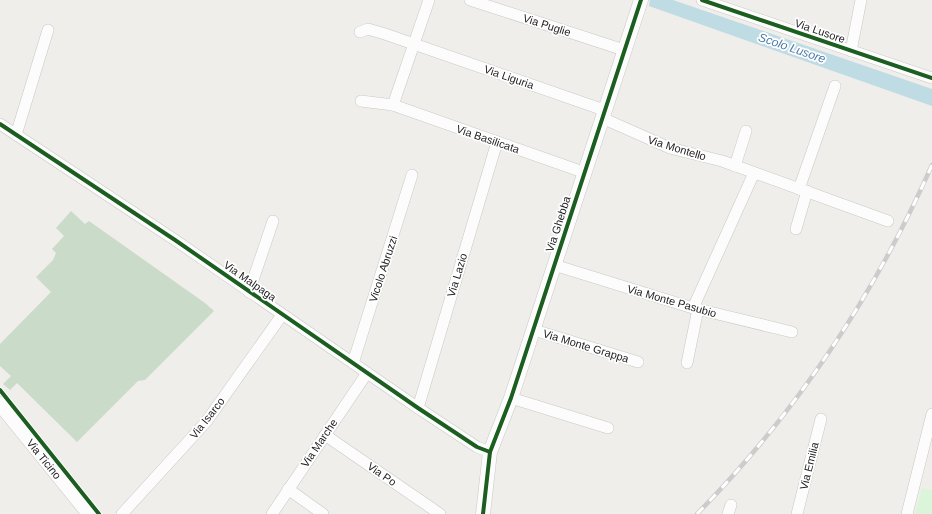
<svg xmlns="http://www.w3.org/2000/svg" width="932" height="514" font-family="Arial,sans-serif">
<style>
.cemetery{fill:#cadbca}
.park{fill:#daf5da}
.water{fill:#bfdbe3}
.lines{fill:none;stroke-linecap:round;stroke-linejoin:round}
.minor-casing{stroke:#c9c8c7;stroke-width:12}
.tertiary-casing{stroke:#c9c8c7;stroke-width:15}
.minor{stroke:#fdfcfc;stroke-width:11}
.tertiary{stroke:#fdfcfc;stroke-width:14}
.rail-casing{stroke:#ccc;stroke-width:4.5}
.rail{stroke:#fff;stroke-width:3;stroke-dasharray:9;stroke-linecap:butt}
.cycleway-casing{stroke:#fff;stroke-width:6}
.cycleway{stroke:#1b5e20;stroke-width:4}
.labels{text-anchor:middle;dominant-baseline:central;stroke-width:3.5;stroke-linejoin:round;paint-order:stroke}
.street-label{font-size:11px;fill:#222;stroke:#fff}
.water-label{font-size:12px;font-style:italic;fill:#4a7aab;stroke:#fff}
</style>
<rect width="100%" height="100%" fill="#f0eeeb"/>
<path class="cemetery" d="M71,211L85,224L89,221L205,303L214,311L145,380L138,381L77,442L17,383L10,390L3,384L11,376L0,366V344L51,292L36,277L53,260L56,253L52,249L64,236L56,228Z"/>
<path class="park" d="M922,488L932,490V514H915Z"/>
<path class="water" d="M650,0H673L932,89V106L649,6Z"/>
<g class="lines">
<g class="minor-casing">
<g id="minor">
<path d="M470,0L624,50"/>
<path d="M702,0L932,78"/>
<path d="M360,32L368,29L385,34L604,110"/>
<path d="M851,51L861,0"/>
<path d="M361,101L393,105L429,0"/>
<path d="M393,105L583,172"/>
<path d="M602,118L670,148L722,161L888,221"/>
<path d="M0,124L175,240L418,408L477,447L490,452"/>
<path d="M16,135L48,30"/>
<path d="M735,166L746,131"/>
<path d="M799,189L835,86"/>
<path d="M796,229L807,191"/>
<path d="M554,265L693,308L792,332"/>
<path d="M249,292L273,221"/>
<path d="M693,308L754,173"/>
<path d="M534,330L638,362"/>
<path d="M353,363L412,175"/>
<path d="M687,363L698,309"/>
<path d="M511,398L608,428"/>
<path d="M418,408L497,142"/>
<path d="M325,435L440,514"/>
<path d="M288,489L323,514"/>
<path d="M122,514L206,422L282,315"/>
<path d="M272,514L367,373"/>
<path d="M728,514L731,505"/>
<path d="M797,514L821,419"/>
<path d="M907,514L932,414"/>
</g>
</g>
<g class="tertiary-casing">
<g id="tertiary">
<path d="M0,404L89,514"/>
<path d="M483,514L490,452L511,398L641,0"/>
</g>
</g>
<use href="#minor" class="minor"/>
<use href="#tertiary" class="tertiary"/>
<g class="rail-casing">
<path id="rail" d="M697,514C796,413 875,294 932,165"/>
</g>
<use href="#rail" class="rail"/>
<g class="cycleway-casing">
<g id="cycleway">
<path d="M702,0L932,78"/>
<path d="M0,124L175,240L418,408L477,447L490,452"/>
<path d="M0,390L99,514"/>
<path d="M483,514L490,452L511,398L641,0"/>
</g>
</g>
<use href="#cycleway" class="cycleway"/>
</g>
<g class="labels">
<g class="street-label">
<text transform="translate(547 25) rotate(18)">Via Puglie</text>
<text transform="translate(820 31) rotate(19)">Via Lusore</text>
<text transform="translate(509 77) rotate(19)">Via Liguria</text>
<text transform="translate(488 139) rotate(19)">Via Basilicata</text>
<text transform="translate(677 148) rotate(17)">Via Montello</text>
<text transform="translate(558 224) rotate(-72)">Via Ghebba</text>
<text transform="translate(383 269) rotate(-72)">Vicolo Abruzzi</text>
<text transform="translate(457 275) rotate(-73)">Via Lazio</text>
<text transform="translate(250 281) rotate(35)">Via Malpaga</text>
<text transform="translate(672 301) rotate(16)">Via Monte Pasubio</text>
<text transform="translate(586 346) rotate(17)">Via Monte Grappa</text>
<text transform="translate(207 418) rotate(-52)">Via Isarco</text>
<text transform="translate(319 443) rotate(-56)">Via Marche</text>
<text transform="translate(44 459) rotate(51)">Via Ticino</text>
<text transform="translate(809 466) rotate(-76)">Via Emilia</text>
<text transform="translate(382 474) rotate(35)">Via Po</text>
</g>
<g class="water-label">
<text transform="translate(792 48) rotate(19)">Scolo Lusore</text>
</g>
</g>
</svg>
